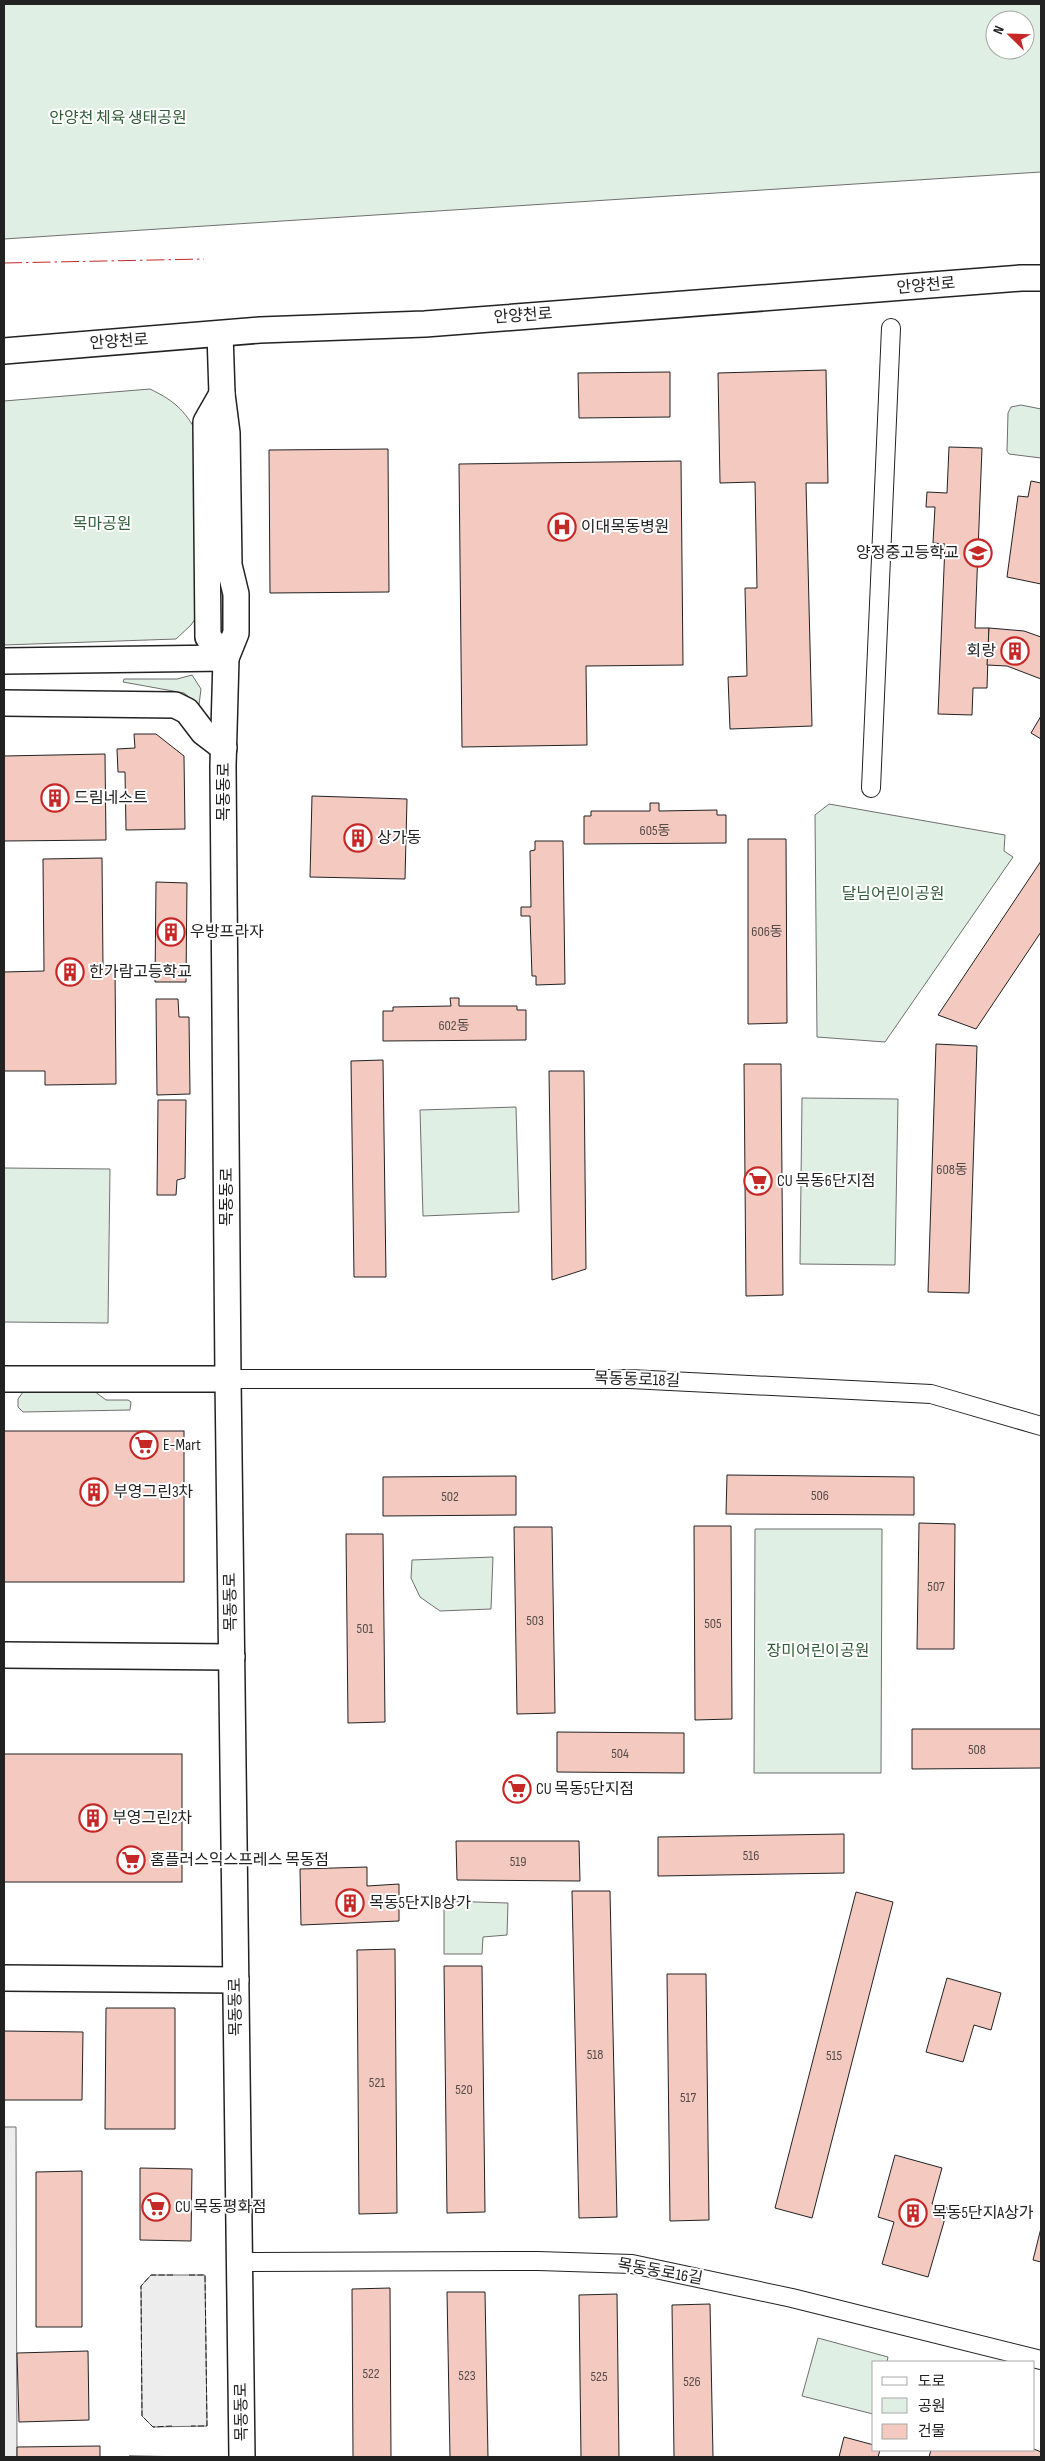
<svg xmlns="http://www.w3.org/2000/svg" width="1045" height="2461" font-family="'Sofia Sans Condensed','Noto Sans KR',sans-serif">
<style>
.green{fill:#e0efe3;stroke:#6f6f6f;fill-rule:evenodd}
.parking{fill:#ededed;stroke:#6f6f6f}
.building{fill:#f3c9c0;stroke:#222}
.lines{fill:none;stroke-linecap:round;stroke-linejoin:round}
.street-casing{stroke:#222;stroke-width:20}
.secondary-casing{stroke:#222;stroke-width:28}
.street{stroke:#fff;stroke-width:18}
.secondary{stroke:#fff;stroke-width:25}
.fence{stroke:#222;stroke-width:1;stroke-dasharray:6 2.5;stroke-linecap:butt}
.power{stroke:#c62828;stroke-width:1;stroke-dasharray:18 4 2.5 4;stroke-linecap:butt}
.labels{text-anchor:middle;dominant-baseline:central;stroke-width:4;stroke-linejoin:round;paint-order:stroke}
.number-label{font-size:14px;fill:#564c4a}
.park-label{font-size:16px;fill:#2f5e38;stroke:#fff}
.street-label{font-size:16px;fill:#222;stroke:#fff}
.poi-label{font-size:16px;fill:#222;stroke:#fff;text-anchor:start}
</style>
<rect width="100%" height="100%" fill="#fff"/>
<g class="green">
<path d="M4,4H1041V172L4,239ZM995,20H1025V50H995Z"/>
<path d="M150,389C177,402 186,412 200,438L202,609L191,625L176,639L4,645V401Z"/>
<path d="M1021,405L1041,409V458L1009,454L1007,451L1008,413L1011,407Z"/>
<path d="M192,675L201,689L199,705L184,693L123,682L124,679H177Z"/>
<path d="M829,804L1005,835L1004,851L1013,857L885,1042L817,1037L815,815Z"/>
<path d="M802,1098L898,1099L895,1265L800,1264Z"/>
<path d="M516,1107L519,1212L423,1216L420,1110Z"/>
<path d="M4,1168L110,1169L108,1323L4,1322Z"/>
<path d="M94,1391L106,1400H128L131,1402L130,1410L23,1412L18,1407V1399L23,1392Z"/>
<path d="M755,1529H882L881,1773H754Z"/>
<path d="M493,1557L491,1609L440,1611L420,1597L411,1578L412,1560Z"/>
<path d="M444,1901L508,1903L507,1935L483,1937L482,1954H444Z"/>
<path d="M818,2338L888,2357L887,2362H874L873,2414L802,2396Z"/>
</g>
<g class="parking">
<path d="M4,2127H16L17,2457H4Z"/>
<path d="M151,2275H205L207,2426L153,2427L142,2416L141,2286Z"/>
</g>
<g class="building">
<path d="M826,370L828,483H806L812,726L730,729L728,677L747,676L745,588H757L755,482L720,483L718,373Z"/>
<path d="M670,372V417L579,418L578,373Z"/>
<path d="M949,447L982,448L975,628H989L987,688H973L972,715L938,714L945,544L933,543L935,507H926L927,492L947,493Z"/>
<path d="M388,449L389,592L270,593L269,450Z"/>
<path d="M681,461L683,665L586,666L587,745L462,747L459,464Z"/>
<path d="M1031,481L1041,483V584L1007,577L1018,496L1028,497Z"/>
<path d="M989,628L1024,631L1041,637V679L1007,666L987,665Z"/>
<path d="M1041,716V739L1031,733Z"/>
<path d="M134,734H156L184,756L185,829L126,830L125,772H118L117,749L135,748Z"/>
<path d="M105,754L106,840L4,841V756Z"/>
<path d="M312,796L407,799L405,879L310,877Z"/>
<path d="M650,803H659V811L717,810V815H726V843L584,844V816H591V811H650Z"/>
<path d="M748,839H786L787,1023L748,1024Z"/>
<path d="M535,841H563L565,984L536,985V976H532L530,916H521V907H531L530,851L535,850Z"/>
<path d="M102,858L103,968H115L116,1084L45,1085V1071H4V972L44,971L43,859Z"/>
<path d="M1041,861V932L976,1029L938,1015Z"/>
<path d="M156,882L187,883L186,982H155Z"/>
<path d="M450,998H459V1006H517V1010H526V1040L383,1041V1011H393V1007L451,1006Z"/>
<path d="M156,999H178L179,1017H189L190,1094L157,1095Z"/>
<path d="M936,1044L977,1046L969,1293L928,1292Z"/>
<path d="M383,1060L386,1277H354L351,1061Z"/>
<path d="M744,1064H781L783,1295L746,1296Z"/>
<path d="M549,1071H584L586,1269L552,1280Z"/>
<path d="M158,1100H186L185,1178L177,1180L176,1195H157Z"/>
<rect x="4" y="1431" width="180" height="151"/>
<path d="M727,1475L914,1477V1515L726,1514Z"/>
<path d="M516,1476V1515L383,1516V1477Z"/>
<path d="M919,1523L955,1524L954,1649H917Z"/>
<path d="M694,1526H731L732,1719L695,1720Z"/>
<path d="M514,1527H552L555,1713L517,1714Z"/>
<path d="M346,1534H383L385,1722L348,1723Z"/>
<path d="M912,1729H1041V1768L912,1769Z"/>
<path d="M557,1732L684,1733V1773L557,1772Z"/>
<rect x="4" y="1754" width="178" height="128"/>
<path d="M844,1834V1873L658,1876V1837Z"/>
<path d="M456,1841H579L580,1881L457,1880Z"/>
<path d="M367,1867V1886L399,1884V1921L301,1925L300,1869Z"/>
<path d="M572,1891H610L617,2217L579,2218Z"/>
<path d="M856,1892L893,1902L812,2218L775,2208Z"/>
<path d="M395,1949L397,2213L359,2214L357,1950Z"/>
<path d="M444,1966H482L485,2212L447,2213Z"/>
<path d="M667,1974H706L709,2220L670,2221Z"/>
<path d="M947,1978L1001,1993L991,2030L974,2025L963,2062L926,2052Z"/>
<path d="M106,2008H175V2129H105Z"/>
<path d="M4,2031L83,2032L82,2100H4Z"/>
<path d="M895,2155L942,2168L932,2204L948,2208L928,2277L882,2264L894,2222L878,2217Z"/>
<path d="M140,2168L192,2169L191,2241L140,2240Z"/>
<path d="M82,2171V2327H36V2172Z"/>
<path d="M1041,2228V2262L1033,2260Z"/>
<path d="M390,2288L391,2457H353L352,2289Z"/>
<path d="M447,2292H485L488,2457H450Z"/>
<path d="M617,2294L619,2457H581L579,2295Z"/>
<path d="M710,2304L713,2457H674L672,2305Z"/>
<path d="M88,2351L89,2420L19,2422L17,2353Z"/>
<path d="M844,2437L874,2445V2450H880L878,2457H839Z"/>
<path d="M100,2446V2457H17V2447Z"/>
<path d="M1034,2449L1041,2452V2457H929L931,2450Z"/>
<path d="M129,2456L201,2457H129Z"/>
</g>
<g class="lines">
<g class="street-casing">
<g id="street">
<path d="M871,788L891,328"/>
<path d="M228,1379H630L931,1394L1041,1426"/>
<path d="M240,2262L538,2261L632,2264L792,2298L1041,2360"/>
</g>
</g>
<g class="secondary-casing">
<g id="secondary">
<path d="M220,334L222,394L227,433L229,565L236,594V633L226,658L223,766L228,1379L242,2457"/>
<path d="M4,351L260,330L425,324L1021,278H1041"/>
<path d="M222,394L206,422L208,637L226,658"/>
<path d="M4,661L226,658"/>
<path d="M4,703L175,705L187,711L203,732L224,748"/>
<path d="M4,1379H228"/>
<path d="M4,1655L232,1657"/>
<path d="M4,1978L236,1980"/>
</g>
</g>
<use href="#street" class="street"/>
<use href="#secondary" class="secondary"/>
<g class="fence">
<path d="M189,2275H205L207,2426H191"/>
<path d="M172,2426L153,2427L142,2416L141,2286L151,2275H173"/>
</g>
<path class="power" d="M4,263L204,259"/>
</g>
<defs>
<g id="hospital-ring" transform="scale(1.4375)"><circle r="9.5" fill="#fff" stroke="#c62828" stroke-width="1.5"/><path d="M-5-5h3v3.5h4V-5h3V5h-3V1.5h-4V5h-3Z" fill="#c62828"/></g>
<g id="school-ring" transform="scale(1.4375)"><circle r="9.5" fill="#fff" stroke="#c62828" stroke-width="1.5"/><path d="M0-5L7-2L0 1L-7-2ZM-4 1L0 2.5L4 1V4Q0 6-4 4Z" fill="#c62828"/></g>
<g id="building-ring" transform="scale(1.4375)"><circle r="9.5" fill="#fff" stroke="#c62828" stroke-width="1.5"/><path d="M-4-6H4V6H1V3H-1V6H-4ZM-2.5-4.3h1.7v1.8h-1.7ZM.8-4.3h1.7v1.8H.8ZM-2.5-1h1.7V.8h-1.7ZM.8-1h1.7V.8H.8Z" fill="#c62828"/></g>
<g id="supermarket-ring" transform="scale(1.4375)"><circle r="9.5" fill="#fff" stroke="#c62828" stroke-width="1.5"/><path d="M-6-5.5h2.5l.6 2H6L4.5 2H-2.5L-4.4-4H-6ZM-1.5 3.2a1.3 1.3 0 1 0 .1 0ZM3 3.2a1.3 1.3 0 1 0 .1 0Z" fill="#c62828"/></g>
</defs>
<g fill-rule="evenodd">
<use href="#hospital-ring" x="562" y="527"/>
<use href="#school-ring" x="978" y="553"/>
<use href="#building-ring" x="1015" y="651"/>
<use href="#building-ring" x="55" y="798"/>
<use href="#building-ring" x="358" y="838"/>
<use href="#building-ring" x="171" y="932"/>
<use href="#building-ring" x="70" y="972"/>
<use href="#supermarket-ring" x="758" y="1181"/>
<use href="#supermarket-ring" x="144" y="1445"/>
<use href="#building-ring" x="94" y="1492"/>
<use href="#supermarket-ring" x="517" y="1789"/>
<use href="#building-ring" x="93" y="1818"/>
<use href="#supermarket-ring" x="131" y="1860"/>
<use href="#building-ring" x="350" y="1903"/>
<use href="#supermarket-ring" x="156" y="2207"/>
<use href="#building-ring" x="913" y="2213"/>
</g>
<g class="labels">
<g class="number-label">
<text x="655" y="830">605동</text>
<text x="767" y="931">606동</text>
<text x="454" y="1025">602동</text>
<text x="952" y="1169">608동</text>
<text x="820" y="1495">506</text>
<text x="450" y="1496">502</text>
<text x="936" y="1586">507</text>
<text x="535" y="1620">503</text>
<text x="713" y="1623">505</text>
<text x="365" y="1628">501</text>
<text x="977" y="1749">508</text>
<text x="620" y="1753">504</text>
<text x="751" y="1855">516</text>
<text x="518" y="1861">519</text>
<text x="595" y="2054">518</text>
<text x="834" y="2055">515</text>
<text x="377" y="2082">521</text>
<text x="464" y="2089">520</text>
<text x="688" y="2097">517</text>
<text x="371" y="2373">522</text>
<text x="467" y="2375">523</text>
<text x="599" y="2376">525</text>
<text x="692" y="2381">526</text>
</g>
<g class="park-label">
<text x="118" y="118">안양천 체육 생태공원</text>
<text x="102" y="524">목마공원</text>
<text x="893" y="894">달님어린이공원</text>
<text x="818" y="1651">장미어린이공원</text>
</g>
<g class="street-label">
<text transform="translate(926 286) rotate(-5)">안양천로</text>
<text transform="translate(523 316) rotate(-4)">안양천로</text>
<text transform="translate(119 342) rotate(-4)">안양천로</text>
<text transform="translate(224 792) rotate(-90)">목동동로</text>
<text transform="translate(227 1197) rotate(-90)">목동동로</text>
<text transform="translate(637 1380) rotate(2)">목동동로18길</text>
<text transform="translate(231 1602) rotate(-91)">목동동로</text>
<text transform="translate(236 2007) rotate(-91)">목동동로</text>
<text transform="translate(660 2272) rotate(10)">목동동로16길</text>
<text transform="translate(242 2412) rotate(-91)">목동동로</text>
</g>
<g class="poi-label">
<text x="581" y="527">이대목동병원</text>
<text x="959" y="553" text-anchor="end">양정중고등학교</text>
<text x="996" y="651" text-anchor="end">회랑</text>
<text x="74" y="798">드림네스트</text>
<text x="377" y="838">상가동</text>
<text x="190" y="932">우방프라자</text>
<text x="89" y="972">한가람고등학교</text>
<text x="777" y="1181">CU 목동6단지점</text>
<text x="163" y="1445">E-Mart</text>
<text x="113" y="1492">부영그린3차</text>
<text x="536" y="1789">CU 목동5단지점</text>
<text x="112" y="1818">부영그린2차</text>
<text x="150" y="1860">홈플러스익스프레스 목동점</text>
<text x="369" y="1903">목동5단지B상가</text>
<text x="175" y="2207">CU 목동평화점</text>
<text x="932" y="2213">목동5단지A상가</text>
</g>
</g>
<rect width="1045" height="2461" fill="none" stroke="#222222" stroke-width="10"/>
<rect x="872" y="2361" width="162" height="90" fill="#ffffff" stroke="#a7a7a7"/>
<rect x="882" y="2377" width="25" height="8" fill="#ffffff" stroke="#a7a7a7"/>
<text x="918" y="2386" font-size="15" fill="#222222">도로</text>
<rect x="882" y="2398" width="25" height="15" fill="#e0efe3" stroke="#a7a7a7"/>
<text x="918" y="2411" font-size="15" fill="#222222">공원</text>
<rect x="882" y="2424" width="25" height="15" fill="#f3c9c0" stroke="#a7a7a7"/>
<text x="918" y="2436" font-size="15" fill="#222222">건물</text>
<g transform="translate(1010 35) rotate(293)"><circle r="24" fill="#ffffff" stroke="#a7a7a7"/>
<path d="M0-4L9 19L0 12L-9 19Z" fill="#c62828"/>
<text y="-8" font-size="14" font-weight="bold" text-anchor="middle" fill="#222222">N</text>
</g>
</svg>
